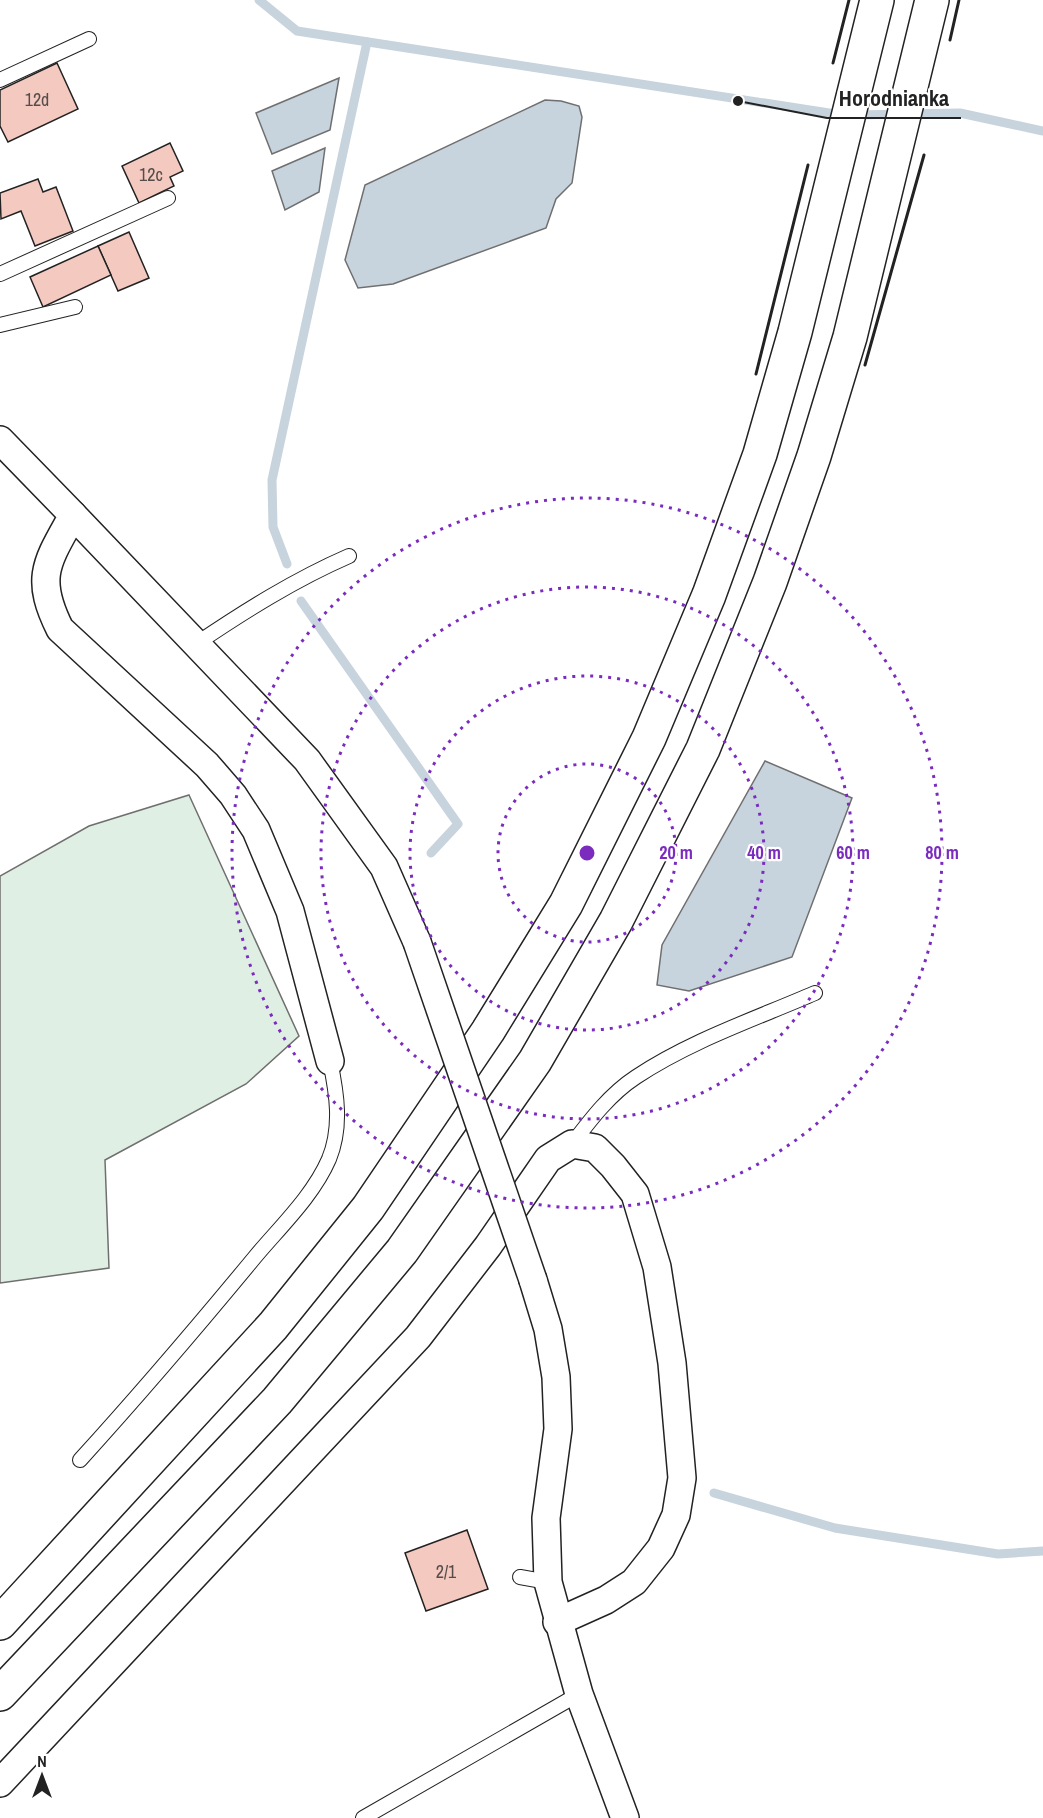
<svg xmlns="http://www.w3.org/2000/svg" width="1043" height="1818" font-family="'Archivo Narrow',sans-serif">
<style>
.green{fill:#e0efe3;stroke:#6f6f6f;stroke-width:1.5}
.water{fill:#c7d3dd;stroke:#6f6f6f;stroke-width:1.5}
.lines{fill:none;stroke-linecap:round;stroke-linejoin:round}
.stream{stroke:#c7d3dd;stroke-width:9}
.building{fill:#f3c9c0;stroke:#222;stroke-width:1.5}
.service-casing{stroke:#222;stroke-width:16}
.minor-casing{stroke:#222;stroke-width:30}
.secondary-casing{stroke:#222;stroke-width:36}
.service{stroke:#fff;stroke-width:14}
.minor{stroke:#fff;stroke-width:27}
.secondary{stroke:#fff;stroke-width:33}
.minor-bridge-casing{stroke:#222;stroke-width:30;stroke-linecap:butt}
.minor-bridge{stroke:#fff;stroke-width:27}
.wall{stroke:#222;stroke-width:3}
.ring{fill:none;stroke:#7b2cbf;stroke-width:3;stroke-dasharray:3 6}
.labels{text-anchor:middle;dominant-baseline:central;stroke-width:4.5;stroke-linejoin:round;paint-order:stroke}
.number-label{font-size:18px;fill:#564c4a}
.centre{fill:#7b2cbf;stroke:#fff;stroke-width:3}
.ring-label{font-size:18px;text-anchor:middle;font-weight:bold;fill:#7b2cbf;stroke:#fff;stroke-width:4.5;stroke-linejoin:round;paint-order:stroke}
.leader{fill:none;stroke:#222;stroke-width:2}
.callout-dot{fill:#222;stroke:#fff;stroke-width:2}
.callout-label{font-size:22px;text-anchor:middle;font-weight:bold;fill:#222;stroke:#fff;stroke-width:4.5;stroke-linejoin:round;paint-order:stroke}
</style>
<rect width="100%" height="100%" fill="#fff"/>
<path class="green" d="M189,795L299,1036L246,1084L105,1160L109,1268L0,1283V876L89,826Z"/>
<g class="water">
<path d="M339,78L330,130L272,154L256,113Z"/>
<path d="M545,100L561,101L579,106L582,117L572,183L556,199L546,228L393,284L358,288L345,260L365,185Z"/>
<path d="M325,148L319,192L285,210L272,171Z"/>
<path d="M765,761L852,798L792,957L689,991L657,985L662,945Z"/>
</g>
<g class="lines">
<g class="stream">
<path d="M259,0L297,31L842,115"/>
<path d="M856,115L960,113L1043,131"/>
<path d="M287,564L273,527L272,480L367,42"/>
<path d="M301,601L458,824L431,853"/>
<path d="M714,1493L835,1528L998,1554L1043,1551"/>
</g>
</g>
<g class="building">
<path d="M57,63L78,109L8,142L0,126V90Z"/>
<path d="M170,143L183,171L170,177L174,186L139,203L122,166Z"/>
<path d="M38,179L43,192L56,187L73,231L35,246L21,211L1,219L0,193Z"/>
<path d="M129,232L149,278L118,291L98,246Z"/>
<path d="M98,246L111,275L43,307L30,277Z"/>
<path d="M467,1530L488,1589L426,1611L405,1553Z"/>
</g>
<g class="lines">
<g class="service-casing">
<g id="service">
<path d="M0,80L89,39"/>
<path d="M0,274L168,198"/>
<path d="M0,325L75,307"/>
<path d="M196,644C245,611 294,580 349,556"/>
<path d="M572,1144C591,1119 610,1094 636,1077C690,1041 755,1019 815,993"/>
<path d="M80,1460C140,1394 198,1326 255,1257C280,1227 313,1196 329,1159C342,1127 337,1094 330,1061"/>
<path d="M520,1577L548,1582"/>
<path d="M363,1818L579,1694"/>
</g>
</g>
<g class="minor-casing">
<g id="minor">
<path d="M0,440L73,515C47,562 34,577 60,629L207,765L233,795L256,830L290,911L330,1061"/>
<path d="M73,515L307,760L384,867L417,942"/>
<path d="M533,1280L548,1329L556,1377L558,1429L546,1518L548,1582L579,1694L625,1818"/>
<path d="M0,1783L418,1337L488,1246L548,1159L572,1144L595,1148L613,1166L635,1194L657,1267L672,1363L682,1478L676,1515L661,1548L634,1582L606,1600L557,1622"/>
</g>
</g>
<g class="secondary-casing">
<g id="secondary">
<path d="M0,1623L273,1326L368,1208L488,1031L566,904L649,738L709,595L760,454L795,332L877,0"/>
<path d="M0,1694L277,1401L402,1251L535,1061L616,921L703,749L770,582L814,456L850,337L932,0"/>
</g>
</g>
<use href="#service" class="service"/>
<use href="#minor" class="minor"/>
<use href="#secondary" class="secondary"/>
<g class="minor-bridge-casing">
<path id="minor-bridge" d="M417,942L533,1280"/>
</g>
<use href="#minor-bridge" class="minor-bridge"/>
<g class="wall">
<path d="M950,40L959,0"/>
<path d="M833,63L849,0"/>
<path d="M865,365L924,155"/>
<path d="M756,374L808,165"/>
</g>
</g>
<g class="ring">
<circle cx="587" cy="853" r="89"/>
<circle cx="587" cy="853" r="177"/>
<circle cx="587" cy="853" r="266"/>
<circle cx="587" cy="853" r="355"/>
</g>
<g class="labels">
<g class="number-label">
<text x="37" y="99">12d</text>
<text x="151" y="174">12c</text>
<text x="446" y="1571">2/1</text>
</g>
</g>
<circle cx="587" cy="853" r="9" class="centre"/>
<g class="ring-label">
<text x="676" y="859">20 m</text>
<text x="764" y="859">40 m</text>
<text x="853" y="859">60 m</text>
<text x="942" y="859">80 m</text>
</g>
<path class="leader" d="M738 101L827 118H961"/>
<circle class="callout-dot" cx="738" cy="101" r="6"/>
<g class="callout-label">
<text x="894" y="106">Horodnianka</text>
</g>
<g transform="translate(42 1776)" stroke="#ffffff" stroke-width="4.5" paint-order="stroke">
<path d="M0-4.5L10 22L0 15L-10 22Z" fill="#222222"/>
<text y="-9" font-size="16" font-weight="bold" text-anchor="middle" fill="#222222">N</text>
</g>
</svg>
